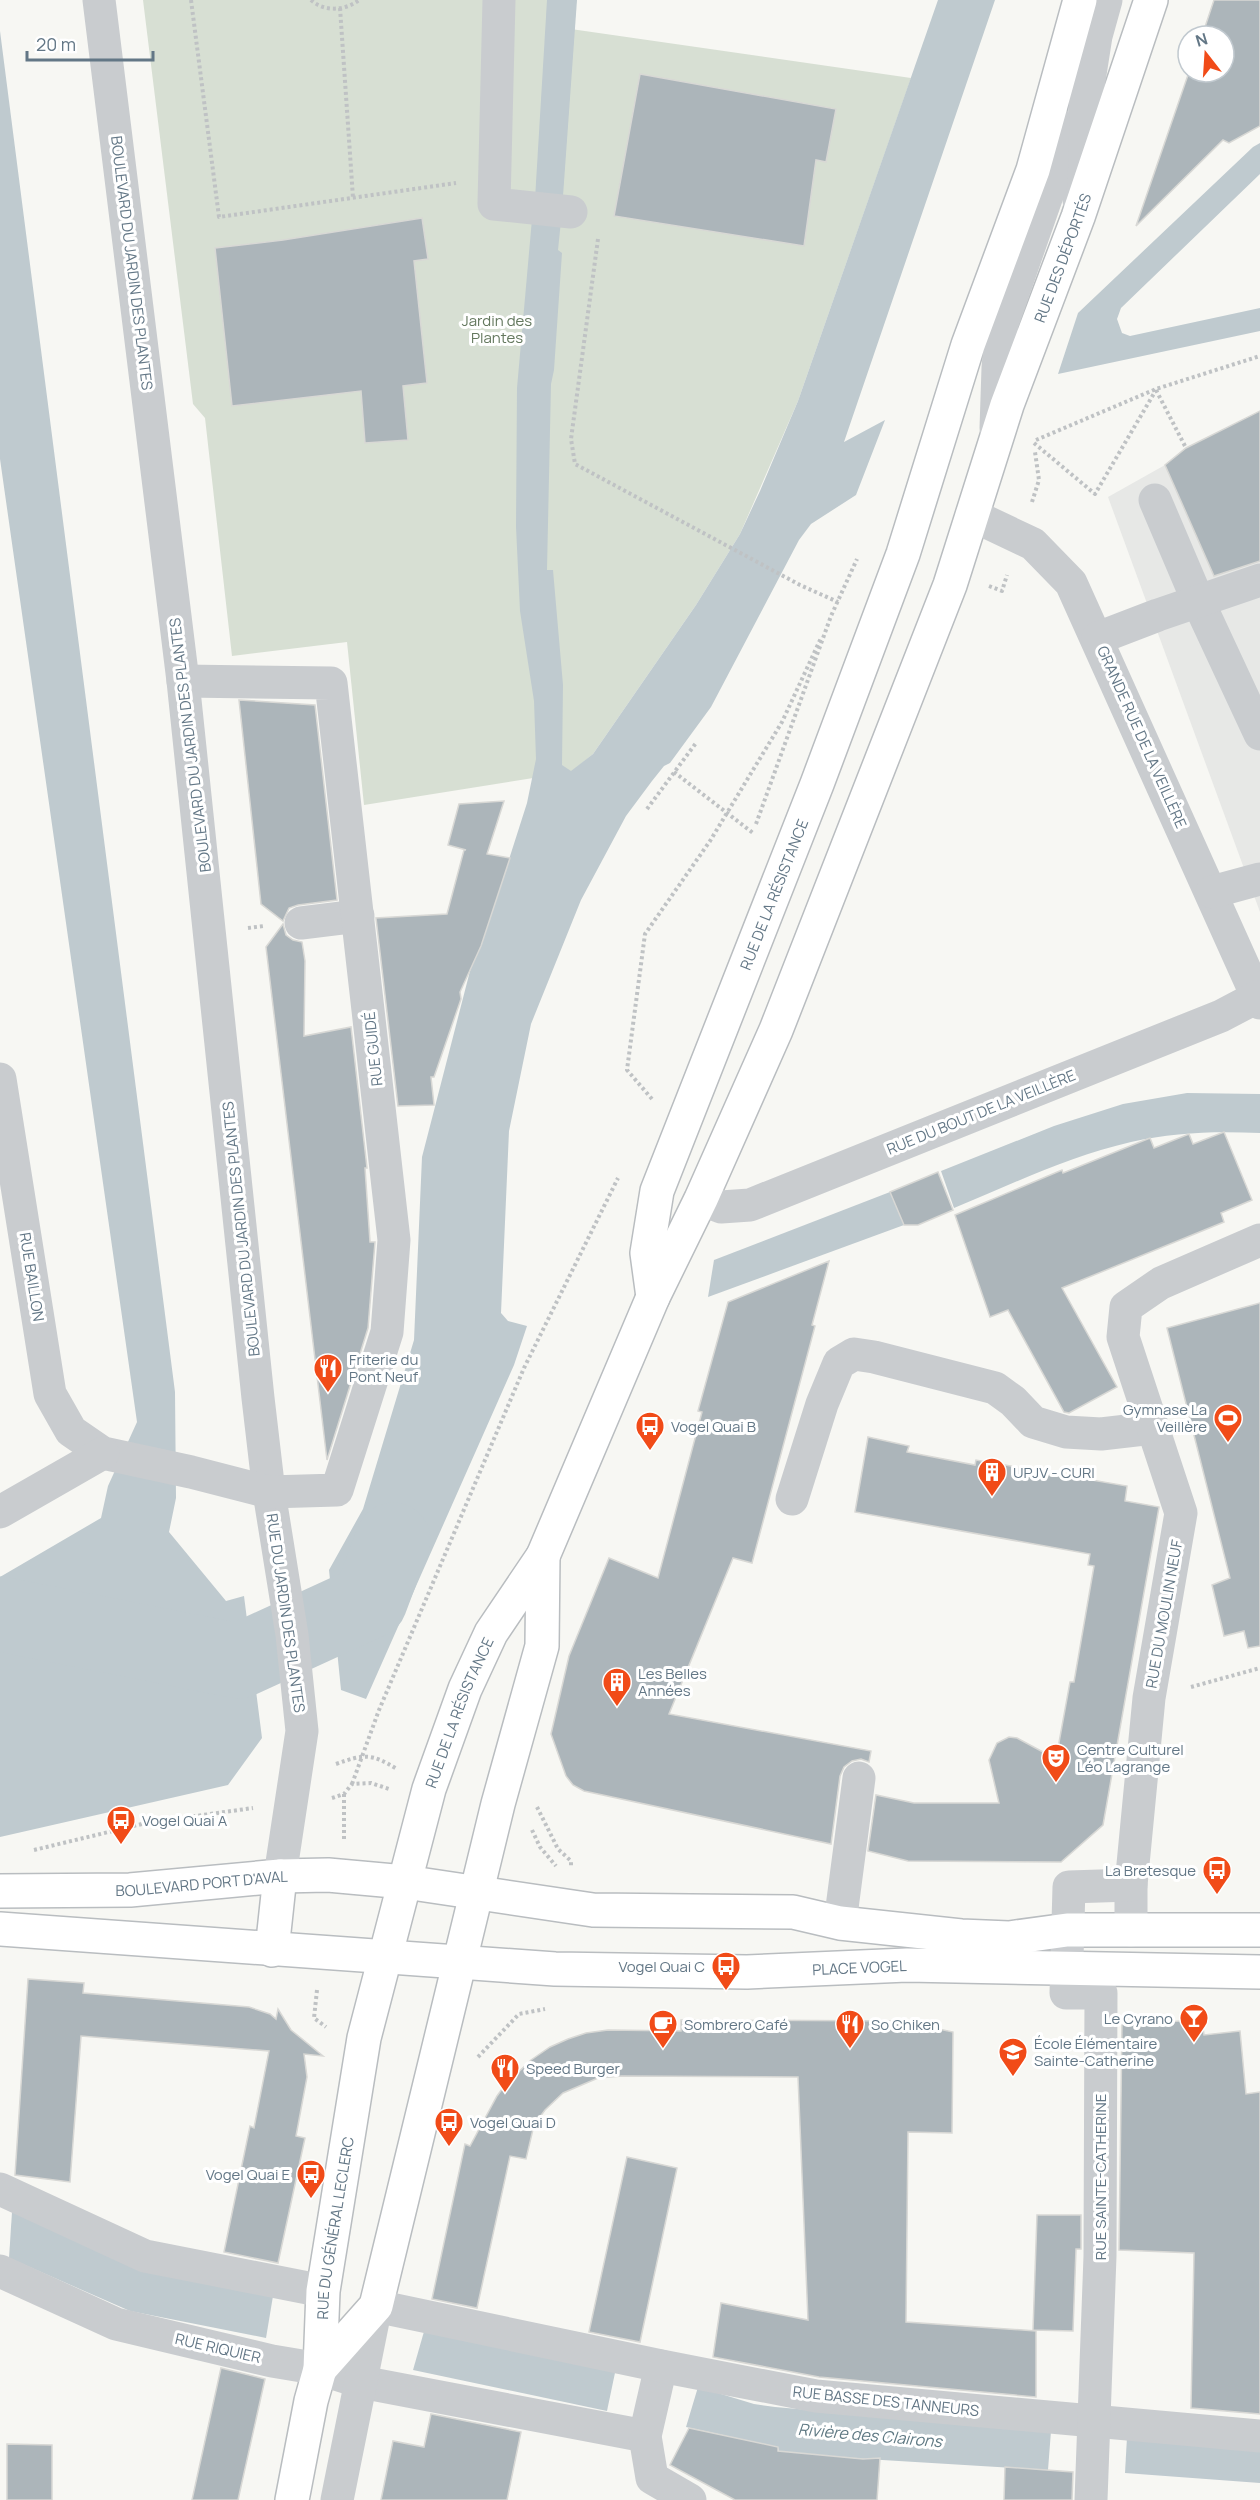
<svg xmlns="http://www.w3.org/2000/svg" width="1260" height="2500" font-family="Manrope,sans-serif">
<style>
.built{fill:#e7e8e6}
.green{fill:#d7dfd3}
.water{fill:#bfcacf}
.lines{fill:none;stroke-linecap:round;stroke-linejoin:round}
.river{stroke:#bfcacf;stroke-width:75}
.building{fill:#acb5ba;stroke:#d8d8d5;stroke-width:1.5}
.major-casing{stroke:#b9bdc0;stroke-width:36}
.path{stroke:#bfc2c4;stroke-width:4;stroke-dasharray:3 3;stroke-linecap:butt}
.minor{stroke:#c9cccf;stroke-width:33}
.major{stroke:#fff;stroke-width:33}
.labels{text-anchor:middle;dominant-baseline:central;stroke-width:6;stroke-linejoin:round;paint-order:stroke}
.street-label{font-size:15px;fill:#637786;stroke:#fff}
.park-label{font-size:15px;fill:#64785e;stroke:#fff}
.poi-label{font-size:15px;fill:#637786;stroke:#fff;text-anchor:start}
.water-label{font-size:16px;font-style:italic;fill:#5f7983;stroke:#fff}
</style>
<rect width="100%" height="100%" fill="#f7f7f3"/>
<path class="built" d="M1165,465L1214,576L1260,561V912L1108,497Z"/>
<path class="green" d="M143,0H552L550,26L911,78L798,401L740,534L696,605L593,754L571,772L364,805L347,642L232,656L205,418L193,404Z"/>
<g class="water">
<path d="M547,0H577L563,196L535,199Z"/>
<path d="M938,0H995L844,442L885,420L856,495L811,524L799,540L711,707L670,763L664,766L652,781L626,816L581,900L531,1024L509,1131L501,1313L508,1321L527,1326L514,1365L366,1699L341,1690L329,1570L363,1509L414,1340L422,1157L470,971L489,922L527,803L536,759L534,701L520,611L516,527L517,388L532,219L561,221L558,250L562,253L554,370L551,384L547,570H553L563,685L562,765L571,771L593,754L696,605L740,534L760,491L798,401Z"/>
<path d="M0,31L175,1392L176,1498L169,1532L226,1601L244,1596L262,1738L228,1785L0,1837V1577L101,1518L108,1486L137,1422L0,459Z"/>
<path d="M1260,143V174L1121,308L1117,319L1122,333L1130,336L1260,308V331L1058,374L1078,313L1253,147Z"/>
<path d="M1187,1093L1260,1094V1133C1217,1131 1174,1132 1131,1142C1070,1156 1012,1184 954,1208L941,1171L1054,1126L1123,1104Z"/>
<path d="M890,1192L904,1225L708,1297L714,1260Z"/>
<path d="M12,2212L273,2296L266,2338L130,2311L9,2258Z"/>
<path d="M425,2328L616,2368L607,2411L413,2370Z"/>
<path d="M698,2387L754,2404L775,2407L1051,2431L1048,2470L833,2457L779,2451L778,2447L686,2427Z"/>
<path d="M1127,2437L1260,2447V2483L1125,2473Z"/>
</g>
<g class="lines">
<path class="river" d="M0,1614L239,1661L370,1601L393,1540"/>
</g>
<g class="building">
<path d="M1214,0H1260V126L1229,143L1223,140L1136,226L1189,72H1224V36H1202Z"/>
<path d="M640,74L836,109L826,162L816,160L804,246L614,216Z"/>
<path d="M422,218L428,259L414,261L427,383L403,386L408,440L365,443L361,391L232,406L215,248L283,240Z"/>
<path d="M1260,411V561L1214,576L1165,465L1186,448Z"/>
<path d="M239,700L315,705L337,900L298,905L289,908L283,921L261,904Z"/>
<path d="M504,801L487,854L510,858L481,946L460,992L461,999L434,1077H431L434,1105L398,1106L376,918L447,914L464,850H466L448,845L459,804Z"/>
<path d="M283,924L286,935L293,940L302,942L305,961L304,1036L351,1027L367,1168H365L370,1242H375L368,1328L327,1460L266,947Z"/>
<path d="M1224,1132L1252,1200L1221,1213L1224,1222L1062,1288L1117,1387L1069,1413L1064,1412L1008,1310L990,1317L955,1215L1062,1170L1063,1173L1150,1138L1154,1148L1189,1134L1193,1144Z"/>
<path d="M938,1172L953,1210L918,1225H904L890,1192Z"/>
<path d="M829,1261L812,1325L815,1326L752,1563L733,1558L669,1714L871,1751L869,1762L861,1759L852,1761L844,1767L840,1776L831,1844L584,1791L573,1785L566,1776L551,1734L569,1656L609,1558L658,1578L702,1412L698,1411L728,1302Z"/>
<path d="M1260,1303V1646L1248,1648L1244,1631L1224,1636L1212,1585L1230,1578L1167,1328Z"/>
<path d="M868,1437L909,1446L907,1452L975,1465L976,1460L1127,1486L1125,1501L1159,1507L1103,1825L1061,1862L908,1861L868,1851L876,1795L914,1803H999L989,1760L997,1743L1009,1737L1017,1738L1056,1759L1070,1682H1074L1094,1566L1088,1565L1090,1554L855,1512Z"/>
<path d="M28,1979L84,1983L83,1993L249,2007L270,2014L276,2019L278,2009L291,2030L323,2056L304,2054L307,2077L296,2136L305,2138L278,2263L224,2252L250,2126L254,2128L269,2051L81,2036L70,2182L15,2175Z"/>
<path d="M681,2020L902,2021L953,2032L952,2133L908,2132L906,2322L1036,2331V2397L819,2377L713,2357L721,2303L808,2320L798,2077L622,2076L598,2078L563,2093L545,2110L534,2125L526,2159L510,2156L477,2308L432,2299L465,2144L470,2146L497,2096L505,2085L531,2060L550,2047L568,2039L586,2033L608,2030L681,2031Z"/>
<path d="M1202,2020L1204,2035L1240,2031L1246,2094L1260,2092V2414L1191,2408L1194,2253L1119,2250L1122,2024Z"/>
<path d="M627,2157L677,2168L640,2342L589,2332Z"/>
<path d="M1037,2215H1081V2249H1076L1073,2331L1033,2330Z"/>
<path d="M221,2368L265,2379L238,2500H192Z"/>
<path d="M431,2414L521,2432L507,2500H381L393,2441L424,2447Z"/>
<path d="M689,2428L778,2447V2451L863,2459L880,2458L877,2500H735L670,2465Z"/>
<path d="M7,2444L52,2445V2500H7Z"/>
<path d="M1005,2467L1073,2472L1072,2500H1004Z"/>
</g>
<g class="lines">
<g class="major-casing">
<g id="major">
<path id="s1" d="M653,1297L647,1253L657,1191L817,784L903,554L968,345L1033,170L1080,0"/>
<path id="s2" d="M0,1891L130,1890L280,1876L328,1875L405,1882L593,1910L793,1912L840,1923L961,1936L1009,1938L1067,1930H1260"/>
<path id="s3" d="M0,1929L555,1969L747,1972L907,1965L1260,1972"/>
<path d="M272,1950L280,1876"/>
<path d="M320,2369L376,2306L498,1804L542,1646L543,1556"/>
<path id="s4" d="M292,2500L311,2401L320,2369L323,2291L364,2038L429,1789L465,1689L491,1633L543,1556L653,1297L701,1199L776,1030L950,585L1007,405L1078,217L1151,0"/>
</g>
</g>
<g class="path">
<path d="M191,0L219,217L456,183"/>
<path d="M311,0C324,12 345,11 359,0"/>
<path d="M340,8L353,198"/>
<path d="M598,239L571,439L575,464L800,585L838,602"/>
<path d="M1156,390L1186,448"/>
<path d="M1036,440L1156,389L1260,356"/>
<path d="M1034,443L1095,494L1156,390"/>
<path d="M1032,502L1039,480L1035,452"/>
<path d="M989,586L1002,591L1007,575"/>
<path d="M674,772L753,833"/>
<path d="M647,809L696,743"/>
<path d="M756,824L831,616L857,559"/>
<path d="M248,928L264,926"/>
<path d="M652,1099L627,1070L645,934L710,841L782,722L821,638"/>
<path d="M1191,1687L1260,1668"/>
<path d="M336,1764C364,1754 371,1753 397,1769"/>
<path d="M352,1784L379,1710L524,1368L618,1178"/>
<path d="M344,1794V1839"/>
<path d="M332,1798L344,1794L352,1784L371,1783L389,1789"/>
<path d="M537,1807L558,1849L571,1861V1868"/>
<path d="M532,1830L540,1847L556,1866"/>
<path d="M34,1850L146,1823L253,1808"/>
<path d="M317,1990L314,2018L326,2027"/>
<path d="M478,2057L519,2014L545,2009"/>
</g>
<g class="minor">
<path d="M99,0L183,681L258,1398L269,1492L292,1635L302,1731L280,1876"/>
<path d="M499,0L494,204L571,212"/>
<path d="M1079,200L1085,106L1096,36L1106,0"/>
<path d="M996,428L998,368L1002,324L1051,184L1053,119"/>
<path d="M1155,500L1198,601L1260,734"/>
<path d="M972,515L1033,544L1071,583L1260,1003"/>
<path d="M1098,638L1158,615L1260,580"/>
<path d="M1212,892L1260,879"/>
<path d="M301,923L358,916"/>
<path d="M0,1079L50,1394L71,1431L103,1453L191,1472L269,1492L337,1490L387,1332L394,1240L331,683L183,681"/>
<path d="M701,1199L721,1207L750,1205L1221,1016L1257,997"/>
<path d="M792,1499L822,1404L839,1363L854,1354L874,1357L995,1388L1013,1401L1033,1422L1066,1432L1101,1434L1153,1428"/>
<path d="M0,1512L103,1453"/>
<path d="M840,1923L859,1778"/>
<path d="M1131,1930V1885L1149,1698L1181,1513L1123,1337L1126,1307L1161,1283L1260,1240"/>
<path d="M0,2189L145,2256L323,2291"/>
<path d="M0,2271L116,2324L272,2361L320,2369L361,2382L645,2436"/>
<path d="M661,2366L645,2436L652,2478L690,2500"/>
<path d="M337,2500L376,2306L661,2366L816,2396L1260,2436"/>
<path d="M1091,2500L1100,2256L1101,1993H1066L1069,1887L1131,1885"/>
</g>
<use href="#major" class="major"/>
</g>
<defs>
<g id="restaurant-pin" transform="scale(1.5)"><path d="M0 17L-7.5 6A9.5 9.5 0 1 1 7.5 6Z" fill="#f14b18" stroke="#fff"/><path d="M-5-6h1v4h1v-4h1v4h1v-4h1v5L-1.5 .5V6h-2V.5L-5-1ZM5-6V6H3V1.5H1.5Q1.5-4 5-6Z" fill="#fff"/></g>
<g id="stadium-pin" transform="scale(1.5)"><path d="M0 17L-7.5 6A9.5 9.5 0 1 1 7.5 6Z" fill="#f14b18" stroke="#fff"/><path d="M0-5a6.5 5 0 1 0 0 10a6.5 5 0 1 0 0-10ZM-3.5-1.8h7v3.6h-7Z" fill="#fff"/></g>
<g id="bus-pin" transform="scale(1.5)"><path d="M0 17L-7.5 6A9.5 9.5 0 1 1 7.5 6Z" fill="#f14b18" stroke="#fff"/><path d="M-5-6H5V4H4V6H2V4H-2V6H-4V4H-5ZM-3.5-4V0h7V-4ZM-3.5 1.2v1.5H-2V1.2ZM2 1.2v1.5H3.5V1.2Z" fill="#fff"/></g>
<g id="building-pin" transform="scale(1.5)"><path d="M0 17L-7.5 6A9.5 9.5 0 1 1 7.5 6Z" fill="#f14b18" stroke="#fff"/><path d="M-4-6H4V6H1V3H-1V6H-4ZM-2.5-4.3h1.7v1.8h-1.7ZM.8-4.3h1.7v1.8H.8ZM-2.5-1h1.7V.8h-1.7ZM.8-1h1.7V.8H.8Z" fill="#fff"/></g>
<g id="theatre-pin" transform="scale(1.5)"><path d="M0 17L-7.5 6A9.5 9.5 0 1 1 7.5 6Z" fill="#f14b18" stroke="#fff"/><path d="M-5-5.5Q0-4 5-5.5V0Q5 5 0 6Q-5 5-5 0ZM-3.3-2.5H-1v1.5H-3.3ZM1-2.5H3.3v1.5H1ZM-2.8 1Q0 5.5 2.8 1Z" fill="#fff"/></g>
<g id="bar-pin" transform="scale(1.5)"><path d="M0 17L-7.5 6A9.5 9.5 0 1 1 7.5 6Z" fill="#f14b18" stroke="#fff"/><path d="M-6-5H6L.8 .8V4.5H3.5V6h-7V4.5H-.8V.8Z" fill="#fff"/></g>
<g id="cafe-pin" transform="scale(1.5)"><path d="M0 17L-7.5 6A9.5 9.5 0 1 1 7.5 6Z" fill="#f14b18" stroke="#fff"/><path d="M-5.5-4.5H6V0H3Q3 3.5 0 3.5H-2.5Q-5.5 3.5-5.5 0ZM3-3.2v2h1.7v-2ZM-6 4.5H4V6H-6Z" fill="#fff"/></g>
<g id="school-pin" transform="scale(1.5)"><path d="M0 17L-7.5 6A9.5 9.5 0 1 1 7.5 6Z" fill="#f14b18" stroke="#fff"/><path d="M0-5L7-2L0 1L-7-2ZM-4 1L0 2.5L4 1V4Q0 6-4 4Z" fill="#fff"/></g>
</defs>
<g fill-rule="evenodd">
<use href="#restaurant-pin" x="328" y="1368"/>
<use href="#stadium-pin" x="1228" y="1418"/>
<use href="#bus-pin" x="650" y="1426"/>
<use href="#building-pin" x="992" y="1472"/>
<use href="#building-pin" x="617" y="1682"/>
<use href="#theatre-pin" x="1056" y="1758"/>
<use href="#bus-pin" x="121" y="1820"/>
<use href="#bus-pin" x="1217" y="1870"/>
<use href="#bus-pin" x="726" y="1966"/>
<use href="#bar-pin" x="1194" y="2018"/>
<use href="#cafe-pin" x="663" y="2024"/>
<use href="#restaurant-pin" x="850" y="2024"/>
<use href="#school-pin" x="1013" y="2052"/>
<use href="#restaurant-pin" x="505" y="2068"/>
<use href="#bus-pin" x="449" y="2122"/>
<use href="#bus-pin" x="311" y="2174"/>
</g>
<g class="labels">
<g class="street-label">
<text stroke="none"><textPath href="#s4" startOffset="2386">RUE DES DÉPORTÉS</textPath></text>
<text transform="translate(132 263) rotate(83)">BOULEVARD DU JARDIN DES PLANTES</text>
<text transform="translate(1142 737) rotate(66)">GRANDE RUE DE LA VEILLÈRE</text>
<text transform="translate(190 745) rotate(-97)">BOULEVARD DU JARDIN DES PLANTES</text>
<text stroke="none"><textPath href="#s1" startOffset="426">RUE DE LA RÉSISTANCE</textPath></text>
<text transform="translate(373 1049) rotate(-96)">RUE GUIDÉ</text>
<text transform="translate(981 1112) rotate(-22)">RUE DU BOUT DE LA VEILLÈRE</text>
<text transform="translate(241 1229) rotate(-96)">BOULEVARD DU JARDIN DES PLANTES</text>
<text transform="translate(32 1277) rotate(81)">RUE BAILLON</text>
<text transform="translate(286 1613) rotate(82)">RUE DU JARDIN DES PLANTES</text>
<text transform="translate(1164 1614) rotate(-80)">RUE DU MOULIN NEUF</text>
<text stroke="none"><textPath href="#s4" startOffset="808">RUE DE LA RÉSISTANCE</textPath></text>
<text stroke="none"><textPath href="#s2" startOffset="202">BOULEVARD PORT D'AVAL</textPath></text>
<text stroke="none"><textPath href="#s3" startOffset="861">PLACE VOGEL</textPath></text>
<text transform="translate(1100 2177) rotate(-90)">RUE SAINTE-CATHERINE</text>
<text stroke="none"><textPath href="#s4" startOffset="276">RUE DU GÉNÉRAL LECLERC</textPath></text>
<text transform="translate(218 2348) rotate(13)">RUE RIQUIER</text>
<text transform="translate(886 2401) rotate(6)">RUE BASSE DES TANNEURS</text>
</g>
<g class="park-label">
<text x="497" y="320">Jardin des<tspan x="497" dy="17">Plantes</tspan></text>
</g>
<g class="poi-label">
<text x="349" y="1359">Friterie du<tspan x="349" dy="17">Pont Neuf</tspan></text>
<text x="1207" y="1409" text-anchor="end">Gymnase La<tspan x="1207" dy="17">Veillère</tspan></text>
<text x="671" y="1426">Vogel Quai B</text>
<text x="1013" y="1472">UPJV - CURI</text>
<text x="638" y="1673">Les Belles<tspan x="638" dy="17">Années</tspan></text>
<text x="1077" y="1749">Centre Culturel<tspan x="1077" dy="17">Léo Lagrange</tspan></text>
<text x="142" y="1820">Vogel Quai A</text>
<text x="1196" y="1870" text-anchor="end">La Bretesque</text>
<text x="705" y="1966" text-anchor="end">Vogel Quai C</text>
<text x="1173" y="2018" text-anchor="end">Le Cyrano</text>
<text x="684" y="2024">Sombrero Café</text>
<text x="871" y="2024">So Chiken</text>
<text x="1034" y="2043">École Élémentaire<tspan x="1034" dy="17">Sainte-Catherine</tspan></text>
<text x="526" y="2068">Speed Burger</text>
<text x="470" y="2122">Vogel Quai D</text>
<text x="290" y="2174" text-anchor="end">Vogel Quai E</text>
</g>
<g class="water-label">
<text transform="translate(870 2435) rotate(5)">Rivière des Clairons</text>
</g>
</g>
<g transform="translate(1206 54) rotate(343)"><circle r="28" fill="#ffffff" stroke="#c1c9cf" stroke-width="1.5"/>
<path d="M0-4.5L10 22L0 15L-10 22Z" fill="#f14b18"/>
<text y="-9" font-size="16" font-weight="bold" text-anchor="middle" fill="#637786">N</text>
</g>
<path d="M27 51v9h126v-9" fill="none" stroke="#637786" stroke-width="3"/>
<text x="36" y="51" font-size="18" fill="#637786" stroke="#ffffff" stroke-width="4.5" paint-order="stroke">20 m</text>
</svg>
